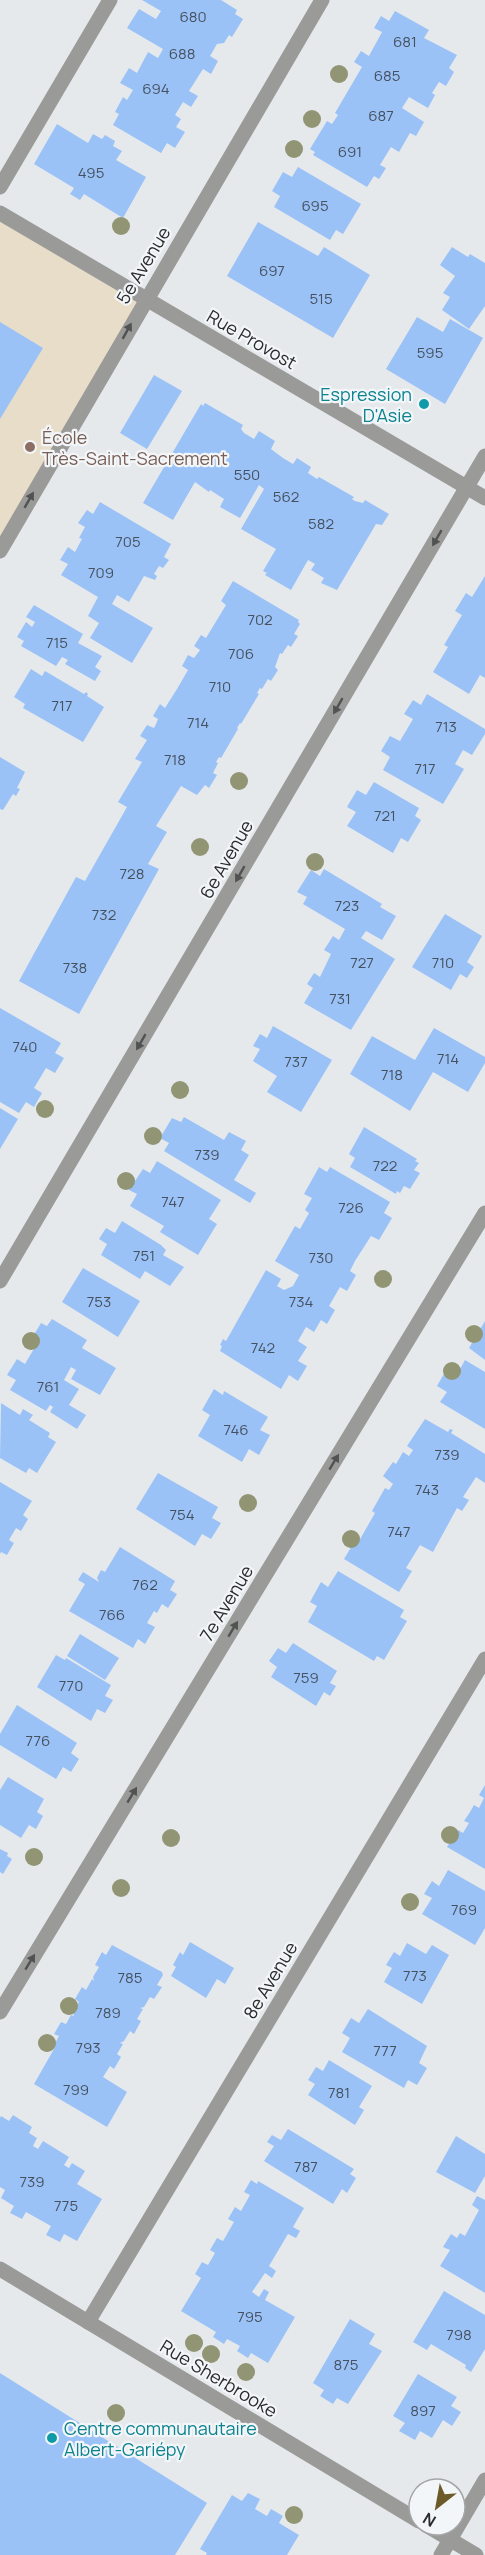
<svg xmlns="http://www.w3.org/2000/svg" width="485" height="2555" font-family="Manrope,sans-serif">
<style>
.education{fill:#e8ddc9}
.building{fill:#9ac2f7}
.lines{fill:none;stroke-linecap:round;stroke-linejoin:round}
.minor{stroke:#9a9a99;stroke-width:15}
.tree{fill:#919574}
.oneway{fill:#515252}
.culture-dot{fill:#0f9aa8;stroke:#f3f6f9;stroke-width:2}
.education-dot{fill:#8d6e63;stroke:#f3f6f9;stroke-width:2}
.labels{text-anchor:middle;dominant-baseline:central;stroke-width:4.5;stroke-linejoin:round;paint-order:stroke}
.number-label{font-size:15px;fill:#46515f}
.street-label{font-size:18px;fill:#2a2b2c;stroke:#f3f6f9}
.culture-label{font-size:18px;fill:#0d838f;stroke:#f3f6f9;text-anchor:end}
.education-label{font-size:18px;fill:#785e54;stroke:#f3f6f9;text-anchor:start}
</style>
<rect width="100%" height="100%" fill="#e6e9ec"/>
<path class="education" d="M0,213L146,299L0,551Z"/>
<g class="building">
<path d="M142,0H221L237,10L235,14L243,19L232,37L229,35L224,43L217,44L210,56L218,61L211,74L203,69L189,91L198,96L191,107L183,102L175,115L181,119L176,127L185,132L175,148L167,143L161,153L113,125L119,114L115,112L123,97L127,100L133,90L120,83L129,68L137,73L148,52L158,58L163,49L127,28L139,9L156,19L161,11Z"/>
<path d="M395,11L429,30L424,38L457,55L449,68L454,72L446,86L439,82L432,93L435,95L428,108L409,97L402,108L424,122L416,136L410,133L399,152L391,147L380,165L386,168L379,179L374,176L367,187L313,155L315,152L310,149L327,121L332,124L338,115L335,113L362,67L354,62L361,51L369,56L382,32L374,28L381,16L389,21Z"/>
<path d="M57,124L88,143L93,134L102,139L105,135L115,141L113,146L122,151L116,160L146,177L123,218L84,194L80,200L70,194L74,188L34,164Z"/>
<path d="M298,167L361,204L343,234L336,230L330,240L274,207L280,196L272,191L283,172L292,177Z"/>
<path d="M258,222L318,256L324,247L370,275L333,338L227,276Z"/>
<path d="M452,247L468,257L470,254L485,263V306L469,329L442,310L450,297L443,293L455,276L440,265Z"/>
<path d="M417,317L443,332L450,319L483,338L445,404L386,369Z"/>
<path d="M0,322L43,348L0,419Z"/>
<path d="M154,375L182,391L147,449L120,433Z"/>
<path d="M205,403L243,425L241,429L244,433L254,439L259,431L275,441L271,449L283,458L293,464L297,458L311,467L308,473L317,479L319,477L354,497L352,499L355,501L363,503L365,500L389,514L382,525L376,524L337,590L321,583L324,578L311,570L315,564L308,560L291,590L265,575L267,573L263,571L276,549L241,529L264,489L259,485L240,518L220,507L224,499L210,490L209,492L195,482L173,520L143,503L201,404L203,406Z"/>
<path d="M100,502L171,544L164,557L169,560L163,568L159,566L154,574L157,576L155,580L144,576L129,602L117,595L112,604L153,628L132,663L90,638L99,623L88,616L98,597L61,575L68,564L60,560L68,547L75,552L82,539L79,538L85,527L78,523L87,510L93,514Z"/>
<path d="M485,576V678L480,675L469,694L433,672L448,647L444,645L462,615L455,611L466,593L472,597Z"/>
<path d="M233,581L299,620L298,622L300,624L294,634L298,636L291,647L288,645L282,654L280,653L275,667L278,670L271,681L268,679L262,689L260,688L257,693L259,694L241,724L240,723L237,728L238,729L221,758L219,757L216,762L218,763L213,773L217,775L209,788L205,785L197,795L181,786L156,826L167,832L148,864L159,869L79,1014L19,981L76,877L85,881L127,807L118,802L142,762L135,759L147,740L140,736L147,725L154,728L156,724L158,719L153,716L160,704L165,708L177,689L188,670L182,666L188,655L194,658L200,650L194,646L201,635L206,638L226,605L221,601Z"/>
<path d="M34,605L83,634L78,643L102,656L95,667L101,671L95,681L65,664L68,660L62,657L56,666L21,646L24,641L17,637L26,622L32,627L35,622L26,617Z"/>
<path d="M31,669L42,676L45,671L84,694L86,692L88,694L87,696L104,707L83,742L23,708L25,704L14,697Z"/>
<path d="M427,694L485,729V734L472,755L463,750L455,764L464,769L443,804L383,770L390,757L381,751L390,736L400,741L413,719L404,714L413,700L421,705Z"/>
<path d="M0,757L25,772L17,788L20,789L16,796L13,794L3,810L0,809Z"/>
<path d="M374,782L419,808L415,816L421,820L408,842L401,838L393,853L347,826L356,812L347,807L357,790L366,795Z"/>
<path d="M324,869L382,904L380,907L396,916L382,940L366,931L361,938L395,959L351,1030L304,1003L313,988L307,984L314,973L320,977L331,954L324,950L333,936L339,940L345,929L303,904L307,897L297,892L311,870L320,876Z"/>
<path d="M445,914L482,936L467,962L474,967L467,978L460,974L451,990L412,967Z"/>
<path d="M0,1008L61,1043L55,1053L64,1058L55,1073L46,1068L34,1088L42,1093L34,1107L26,1102L19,1113L0,1102Z"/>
<path d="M273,1026L332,1060L301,1112L267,1092L277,1076L253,1061L260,1049L253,1046L260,1034L267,1038Z"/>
<path d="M434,1028L485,1057V1063L468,1092L433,1072L410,1111L350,1074L372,1036L415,1060Z"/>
<path d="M0,1108L18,1119L0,1149Z"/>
<path d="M184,1117L224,1140L229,1132L246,1141L241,1150L249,1155L234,1180L256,1193L250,1203L164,1151L169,1143L160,1138L172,1118L181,1122Z"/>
<path d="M364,1127L417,1159L415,1161L419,1163L414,1170L420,1173L410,1189L404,1186L400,1193L397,1191L396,1194L350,1167L355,1158L349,1154Z"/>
<path d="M157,1161L221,1200L209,1219L217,1224L198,1255L160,1232L164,1226L130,1206L137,1194L129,1190L143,1169L150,1173Z"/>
<path d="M319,1167L327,1172L330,1167L390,1202L384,1213L392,1218L379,1240L371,1236L355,1261L350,1271L356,1275L347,1291L340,1287L329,1306L335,1310L327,1324L321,1320L314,1332L306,1327L298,1341L307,1347L298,1361L307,1366L298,1381L289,1375L281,1389L220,1351L222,1346L220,1345L223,1339L226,1341L266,1270L281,1279L277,1286L284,1290L293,1286L299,1275L275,1261L295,1226L300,1229L309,1213L305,1210L312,1198L304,1194Z"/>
<path d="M122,1221L161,1245L166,1250L163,1255L184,1267L170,1286L145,1271L140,1279L101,1255L107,1244L99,1239L106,1228L115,1233Z"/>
<path d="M83,1268L140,1301L118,1337L62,1302Z"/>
<path d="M52,1319L87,1340L82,1348L116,1368L100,1395L71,1379L76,1370L71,1367L64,1380L79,1389L69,1405L86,1415L77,1429L50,1412L53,1407L50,1405L46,1411L10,1390L16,1380L7,1375L17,1359L25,1364L35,1347L29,1343L41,1323L47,1326Z"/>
<path d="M485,1321V1360L469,1348Z"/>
<path d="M465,1360L485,1372V1429L440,1402L447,1392L437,1386L449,1365L459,1371Z"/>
<path d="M214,1389L223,1395L224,1391L268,1417L260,1430L270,1435L259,1455L249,1449L242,1462L198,1436L210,1415L202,1410Z"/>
<path d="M1,1403L20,1415L23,1409L33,1415L29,1420L50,1433L48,1437L56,1442L37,1473L29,1468L26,1473L0,1458Z"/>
<path d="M425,1419L448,1432L450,1429L453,1430L451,1433L485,1454V1483L476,1477L463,1497L469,1500L462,1511L457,1508L433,1552L420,1545L406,1568L412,1571L399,1592L344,1559L356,1539L359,1541L375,1513L372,1511L385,1488L389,1490L393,1484L383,1476L393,1462L396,1464L403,1452L409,1456L413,1450L407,1446Z"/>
<path d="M158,1473L218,1507L212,1518L221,1523L211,1539L202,1534L195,1546L136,1509Z"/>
<path d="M0,1482L32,1501L23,1515L28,1519L21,1531L16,1528L9,1540L14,1543L7,1555L1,1552L0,1554Z"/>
<path d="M120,1547L175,1581L170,1590L177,1594L168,1608L162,1604L157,1613L154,1611L147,1623L155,1627L145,1644L138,1639L133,1648L69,1611L85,1584L78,1580L83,1572L99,1582L97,1578L101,1570L105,1572Z"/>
<path d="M338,1571L404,1610L400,1617L407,1621L384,1660L377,1656L374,1661L308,1622L317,1606L310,1602L321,1582L328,1587Z"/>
<path d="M80,1634L119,1658L105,1680L67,1656Z"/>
<path d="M293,1643L337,1671L330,1683L336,1686L330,1696L324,1692L316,1706L271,1677L277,1667L269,1661L278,1648L286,1653Z"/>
<path d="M56,1655L65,1660L66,1658L111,1685L105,1696L113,1700L105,1713L97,1709L91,1721L37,1687Z"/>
<path d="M17,1705L77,1743L71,1753L79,1759L71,1772L63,1767L56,1779L0,1745V1734Z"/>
<path d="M8,1777L44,1799L37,1812L43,1816L36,1829L29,1825L21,1838L0,1825V1790Z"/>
<path d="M485,1785V1869L447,1847L458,1830L463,1833L469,1823L464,1821L470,1812L474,1805L479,1808L484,1798L479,1795Z"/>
<path d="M0,1849L8,1853L7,1856L12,1859L3,1874L0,1872Z"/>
<path d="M448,1870L485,1891V1928L475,1945L422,1914L432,1898L424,1894L432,1881L439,1886Z"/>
<path d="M190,1942L234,1968L225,1984L217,1979L206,1998L171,1976L176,1967L173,1965L180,1952L183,1955Z"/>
<path d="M407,1943L426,1954L432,1945L449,1955L422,2004L384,1982L392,1968L386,1965L394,1952L400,1956Z"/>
<path d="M112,1945L162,1972L163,1975L157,1985L162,1987L154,1999L150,1997L144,2007L140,2008L143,2009L137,2019L141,2021L134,2034L130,2031L124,2041L120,2043L123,2044L117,2054L121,2057L114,2069L110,2066L103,2077L127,2092L107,2127L34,2084L54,2049L53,2047L59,2036L54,2034L61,2022L66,2024L71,2015L74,2016L73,2012L79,2002L75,1999L82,1987L86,1990L92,1979L94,1981L93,1977L99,1967L95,1965L102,1952L106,1955Z"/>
<path d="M368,2009L427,2046L419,2063L427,2068L417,2085L408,2080L404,2088L342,2052L350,2038L342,2033L351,2018L359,2023Z"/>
<path d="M329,2060L372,2086L359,2107L364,2110L355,2125L308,2095L315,2084L308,2080L316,2067L323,2071Z"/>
<path d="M13,2115L32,2127L29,2133L37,2138L33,2146L38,2149L43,2141L69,2157L64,2165L69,2168L72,2163L85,2171L77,2184L102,2199L77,2241L64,2234L60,2242L46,2235L51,2226L26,2212L22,2219L10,2213L14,2206L1,2198L5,2190L0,2187V2118L1,2116L9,2121Z"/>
<path d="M288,2129L354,2169L350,2174L356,2178L347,2193L342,2189L333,2204L264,2161L274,2146L267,2142L272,2135L281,2140Z"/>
<path d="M456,2136L485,2154V2176L475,2193L436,2172Z"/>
<path d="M251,2180L257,2184L258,2181L304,2208L293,2227L300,2231L296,2238L288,2234L269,2266L276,2271L272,2278L265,2273L252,2292L259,2297L264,2289L269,2292L265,2300L295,2317L268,2363L251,2353L248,2358L237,2351L240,2346L227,2339L224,2344L213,2337L216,2332L181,2311L201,2278L195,2274L202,2262L208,2265L215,2253L210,2250L217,2238L223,2241L234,2222L228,2219L235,2207L241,2211L250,2195L244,2192Z"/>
<path d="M477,2196L485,2200V2293L440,2266L450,2250L443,2247L451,2234L457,2238L460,2233L465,2236L479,2210L472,2205Z"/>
<path d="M444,2291L485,2315V2349L471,2372L465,2368L466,2365L431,2344L427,2350L413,2342Z"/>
<path d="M350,2319L375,2334L369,2344L382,2351L348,2404L337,2398L333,2404L320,2396L324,2390L313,2383Z"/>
<path d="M0,2373L207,2503L175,2555H0Z"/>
<path d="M418,2374L457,2397L451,2406L461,2412L452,2426L443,2420L432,2438L420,2431L415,2440L399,2431L405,2423L393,2416Z"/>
<path d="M248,2493L260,2499L255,2509L267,2516L271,2509L283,2516L279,2523L299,2535L287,2555H206L207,2553L200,2549L232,2495L242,2501Z"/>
</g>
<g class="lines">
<g class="minor">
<path d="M0,187L110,0"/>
<path d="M0,213L485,498"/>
<path d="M0,551L322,0"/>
<path d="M0,1281L485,456"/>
<path d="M0,2012L485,1213"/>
<path d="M0,2269L419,2521"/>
<path d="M88,2322L485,1659"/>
<path d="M426,2525L476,2555"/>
<path d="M441,2555L485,2480"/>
</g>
</g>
<g class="tree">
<circle cx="339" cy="74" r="9"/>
<circle cx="312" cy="119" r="9"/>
<circle cx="294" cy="149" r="9"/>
<circle cx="121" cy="226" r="9"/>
<circle cx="239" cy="781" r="9"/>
<circle cx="200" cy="847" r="9"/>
<circle cx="315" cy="862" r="9"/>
<circle cx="180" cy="1090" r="9"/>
<circle cx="45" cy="1109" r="9"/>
<circle cx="153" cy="1136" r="9"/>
<circle cx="126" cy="1181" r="9"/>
<circle cx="383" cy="1279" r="9"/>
<circle cx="474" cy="1334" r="9"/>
<circle cx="31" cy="1341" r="9"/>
<circle cx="452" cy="1371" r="9"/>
<circle cx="248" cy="1503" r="9"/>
<circle cx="351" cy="1539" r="9"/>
<circle cx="450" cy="1835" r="9"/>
<circle cx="171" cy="1838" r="9"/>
<circle cx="34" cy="1857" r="9"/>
<circle cx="121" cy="1888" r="9"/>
<circle cx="410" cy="1902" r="9"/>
<circle cx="69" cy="2006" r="9"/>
<circle cx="47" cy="2043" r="9"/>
<circle cx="194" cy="2343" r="9"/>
<circle cx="211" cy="2354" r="9"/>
<circle cx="246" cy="2372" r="9"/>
<circle cx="116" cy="2413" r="9"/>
<circle cx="294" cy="2515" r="9"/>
</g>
<defs><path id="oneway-solid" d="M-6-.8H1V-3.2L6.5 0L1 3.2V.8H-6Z" transform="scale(1.5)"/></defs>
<g class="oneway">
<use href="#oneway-solid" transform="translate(127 331) rotate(-61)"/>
<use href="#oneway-solid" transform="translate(29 500) rotate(-60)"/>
<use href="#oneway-solid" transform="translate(437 538) rotate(120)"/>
<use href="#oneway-solid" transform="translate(338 706) rotate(120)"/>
<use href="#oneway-solid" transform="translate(240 874) rotate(120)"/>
<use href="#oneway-solid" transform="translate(141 1042) rotate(120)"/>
<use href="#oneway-solid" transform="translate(334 1462) rotate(-59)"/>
<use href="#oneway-solid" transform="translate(233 1629) rotate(-59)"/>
<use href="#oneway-solid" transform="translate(132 1795) rotate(-59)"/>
<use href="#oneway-solid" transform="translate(30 1962) rotate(-59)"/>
</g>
<g class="culture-dot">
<circle cx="424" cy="404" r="6"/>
<circle cx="52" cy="2438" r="6"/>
</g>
<circle class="education-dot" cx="30" cy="447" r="6"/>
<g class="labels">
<g class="number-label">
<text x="193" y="16">680</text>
<text x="405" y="41">681</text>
<text x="182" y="53">688</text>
<text x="387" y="75">685</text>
<text x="156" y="88">694</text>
<text x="381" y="115">687</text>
<text x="350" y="151">691</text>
<text x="91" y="172">495</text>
<text x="315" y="205">695</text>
<text x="272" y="270">697</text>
<text x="321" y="298">515</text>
<text x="430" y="352">595</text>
<text x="247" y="474">550</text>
<text x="286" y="496">562</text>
<text x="321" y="523">582</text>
<text x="128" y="541">705</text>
<text x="101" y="572">709</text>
<text x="260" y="619">702</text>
<text x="57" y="642">715</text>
<text x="241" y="653">706</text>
<text x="220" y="686">710</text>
<text x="62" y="705">717</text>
<text x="198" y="722">714</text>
<text x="446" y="726">713</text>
<text x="175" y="759">718</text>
<text x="425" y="768">717</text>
<text x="385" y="815">721</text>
<text x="132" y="873">728</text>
<text x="347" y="905">723</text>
<text x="104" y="914">732</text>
<text x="362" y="962">727</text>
<text x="443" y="962">710</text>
<text x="75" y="967">738</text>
<text x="340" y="998">731</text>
<text x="25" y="1046">740</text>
<text x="448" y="1058">714</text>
<text x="296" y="1061">737</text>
<text x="392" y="1074">718</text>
<text x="207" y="1154">739</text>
<text x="385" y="1165">722</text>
<text x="173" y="1201">747</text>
<text x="351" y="1207">726</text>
<text x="144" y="1255">751</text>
<text x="321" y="1257">730</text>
<text x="99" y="1301">753</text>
<text x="301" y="1301">734</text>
<text x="263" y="1347">742</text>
<text x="48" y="1386">761</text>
<text x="236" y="1429">746</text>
<text x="447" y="1454">739</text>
<text x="427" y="1489">743</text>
<text x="182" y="1514">754</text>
<text x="399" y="1531">747</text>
<text x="145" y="1584">762</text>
<text x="112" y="1614">766</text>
<text x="306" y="1677">759</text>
<text x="71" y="1685">770</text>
<text x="38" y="1740">776</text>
<text x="464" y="1909">769</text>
<text x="415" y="1975">773</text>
<text x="130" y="1977">785</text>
<text x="108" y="2012">789</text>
<text x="88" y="2047">793</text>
<text x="385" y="2050">777</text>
<text x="76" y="2089">799</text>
<text x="339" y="2092">781</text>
<text x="306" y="2166">787</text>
<text x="32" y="2181">739</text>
<text x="66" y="2205">775</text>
<text x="250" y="2316">795</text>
<text x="459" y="2334">798</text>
<text x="346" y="2364">875</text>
<text x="423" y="2410">897</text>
</g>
<g class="street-label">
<text transform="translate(143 265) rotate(-59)">5e Avenue</text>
<text transform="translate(252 339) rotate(30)">Rue Provost</text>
<text transform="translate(226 859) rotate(-60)">6e Avenue</text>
<text transform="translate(226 1603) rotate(-59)">7e Avenue</text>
<text transform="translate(270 1980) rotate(-59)">8e Avenue</text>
<text transform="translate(219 2378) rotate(31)">Rue Sherbrooke</text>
</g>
<g class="culture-label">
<text x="412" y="394">Espression<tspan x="412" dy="21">D'Asie</tspan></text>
<text x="64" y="2428" text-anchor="start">Centre communautaire<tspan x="64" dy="21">Albert-Gariépy</tspan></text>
</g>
<g class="education-label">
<text x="42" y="437">École<tspan x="42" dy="21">Très-Saint-Sacrement</tspan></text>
</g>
</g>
<g transform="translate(437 2507) rotate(211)"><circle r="28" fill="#f3f6f9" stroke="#a3a5a7" stroke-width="1.5"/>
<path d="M0-4.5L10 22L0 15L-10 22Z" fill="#6c5b29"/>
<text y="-9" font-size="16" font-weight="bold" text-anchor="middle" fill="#2a2b2c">N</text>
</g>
</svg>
